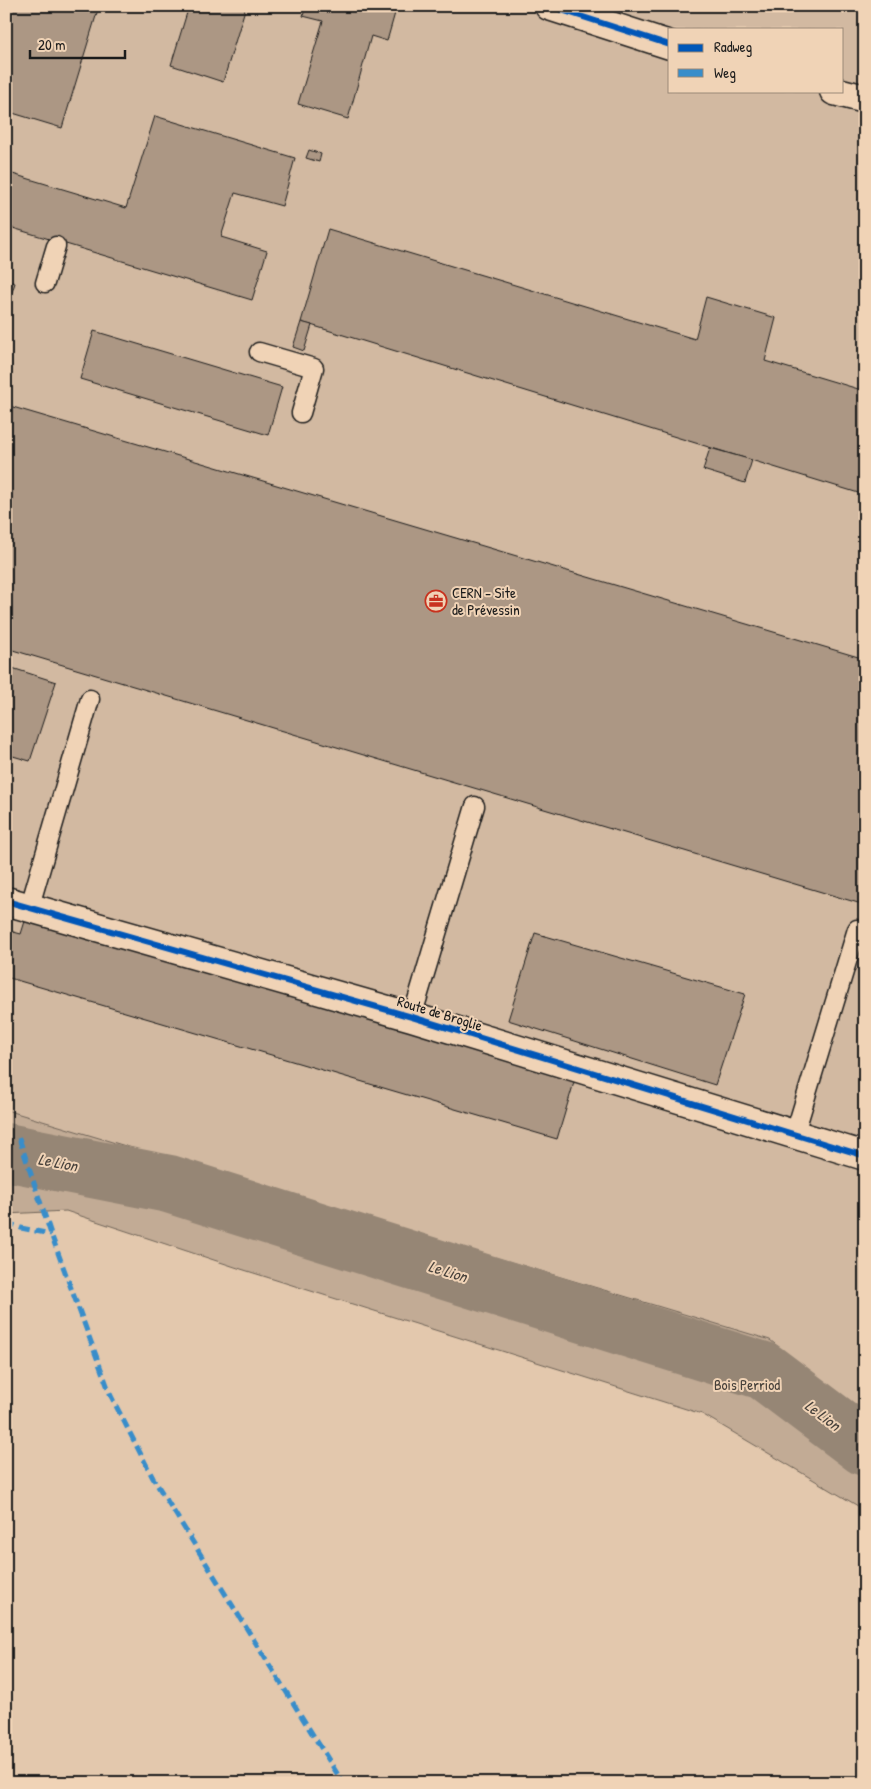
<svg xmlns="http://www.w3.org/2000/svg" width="871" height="1789" font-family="'Patrick Hand',sans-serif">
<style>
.built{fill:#d2b9a1;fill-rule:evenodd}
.green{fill:#c2ab95;stroke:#6f6458}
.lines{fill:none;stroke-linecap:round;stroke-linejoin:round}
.river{stroke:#968675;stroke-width:58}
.building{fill:#ac9784;stroke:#1c1c1c}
.lane-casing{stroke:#1c1c1c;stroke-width:21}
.street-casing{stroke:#1c1c1c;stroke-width:31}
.lane{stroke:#f0d3b6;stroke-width:18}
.street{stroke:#f0d3b6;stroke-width:28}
.quiet{stroke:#388dca;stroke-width:5;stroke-dasharray:10 5;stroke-linecap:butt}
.cycleway-casing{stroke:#f0d3b6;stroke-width:9}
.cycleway{stroke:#0057b8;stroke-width:6}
.labels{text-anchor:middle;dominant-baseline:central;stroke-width:4;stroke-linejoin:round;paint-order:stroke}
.poi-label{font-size:15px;fill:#1c1c1c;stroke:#f0d3b6;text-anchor:start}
.street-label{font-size:15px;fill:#1c1c1c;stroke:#f0d3b6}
.park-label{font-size:15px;fill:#46403a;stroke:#f0d3b6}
.water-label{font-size:16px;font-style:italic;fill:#47413b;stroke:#f0d3b6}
</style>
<rect width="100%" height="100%" fill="#e3c8ad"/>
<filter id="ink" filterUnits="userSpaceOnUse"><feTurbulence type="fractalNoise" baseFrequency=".02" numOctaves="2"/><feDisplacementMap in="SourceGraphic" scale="10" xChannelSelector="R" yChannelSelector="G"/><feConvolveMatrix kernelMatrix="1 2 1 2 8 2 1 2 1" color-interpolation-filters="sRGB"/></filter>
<g filter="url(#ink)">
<path class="built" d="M6,6H865V1416L770,1340L6,1110ZM670,29H842V91H670Z"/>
<path class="green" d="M6,1110L770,1340L865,1416V1508L858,1506L702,1414L241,1269L66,1211L6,1214Z"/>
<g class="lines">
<path class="river" d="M6,1152L169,1184L764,1371L865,1447"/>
</g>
<g class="building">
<path d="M6,6H99L62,128L6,111Z"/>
<path d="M189,6H246L223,82L171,65Z"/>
<path d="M306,6H397L387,41L371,36L348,119L298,104L323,21L303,16Z"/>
<path d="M155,116L295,158L282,206L235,193L221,237L267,251L252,300L6,226V172L126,208Z"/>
<path d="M309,150L321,154L319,162L306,158Z"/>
<path d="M328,229L695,339L706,297L776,318L765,361L865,391V495L301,322Z"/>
<path d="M6,280L15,283L12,292L6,290Z"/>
<path d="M301,322L312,325L304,351L293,347Z"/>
<path d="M94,331L282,387L268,435L80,379Z"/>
<path d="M6,405L865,659V905L6,648Z"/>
<path d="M710,448L752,460L745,483L703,470Z"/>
<path d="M9,667L56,682L30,761L6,754V675Z"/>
<path d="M26,918L575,1079L557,1139L6,977V930L21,934Z"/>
<path d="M535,933L745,994L715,1085L508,1020Z"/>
</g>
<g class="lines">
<g class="lane-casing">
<g id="lane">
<path d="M45,283L56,246"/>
<path d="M259,352L314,368L301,413"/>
<path d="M29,909L90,699"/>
<path d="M412,1017L475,806"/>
<path d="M794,1136L857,929"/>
</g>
</g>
<g class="street-casing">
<g id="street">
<path d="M549,6L670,45"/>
<path d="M834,91L865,99"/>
<path d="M6,901L412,1017L865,1156"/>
</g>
</g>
<use href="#lane" class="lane"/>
<use href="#street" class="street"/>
<g class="quiet">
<path d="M19,1138L51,1234L111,1396L153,1478L343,1783"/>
<path d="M6,1222L21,1228L51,1234"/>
</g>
<g class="cycleway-casing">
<g id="cycleway">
<path d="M549,6L670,45"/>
<path d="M6,901L412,1017L865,1156"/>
</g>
</g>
<use href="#cycleway" class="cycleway"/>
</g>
</g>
<defs>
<g id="office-ring" transform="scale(1.125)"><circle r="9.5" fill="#f0d3b6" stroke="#c8321e" stroke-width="1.5"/><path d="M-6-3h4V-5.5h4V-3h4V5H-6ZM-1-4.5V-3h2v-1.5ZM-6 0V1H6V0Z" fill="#c8321e"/></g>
</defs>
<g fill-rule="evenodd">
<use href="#office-ring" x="436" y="601"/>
</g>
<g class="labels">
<g class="poi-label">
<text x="452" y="592">CERN - Site<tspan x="452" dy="17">de Prévessin</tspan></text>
</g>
<g class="street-label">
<text transform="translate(440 1013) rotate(17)">Route de Broglie</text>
</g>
<g class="park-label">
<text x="747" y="1384">Bois Perriod</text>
</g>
<g class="water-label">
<text transform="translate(58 1162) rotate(11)">Le Lion</text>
<text transform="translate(448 1271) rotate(17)">Le Lion</text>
<text transform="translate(823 1415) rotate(37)">Le Lion</text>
</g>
</g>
<rect width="871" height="1789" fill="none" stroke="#f0d3b6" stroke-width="25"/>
<rect x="12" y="12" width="846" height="1764" fill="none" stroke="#1c1c1c" stroke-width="2" filter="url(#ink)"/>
<rect x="668" y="28" width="175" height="65" fill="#f0d3b6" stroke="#9b8a78"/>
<rect x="678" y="44" width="25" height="8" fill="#0057b8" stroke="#9b8a78"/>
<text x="714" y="52" font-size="15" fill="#1c1c1c">Radweg</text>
<rect x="678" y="69" width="25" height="8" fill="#388dca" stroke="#9b8a78"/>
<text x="714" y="78" font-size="15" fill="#1c1c1c">Weg</text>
<path d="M30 50v8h95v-8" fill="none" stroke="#1c1c1c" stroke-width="2.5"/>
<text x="38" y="50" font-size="15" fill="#1c1c1c" stroke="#f0d3b6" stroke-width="4" paint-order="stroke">20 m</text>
</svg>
